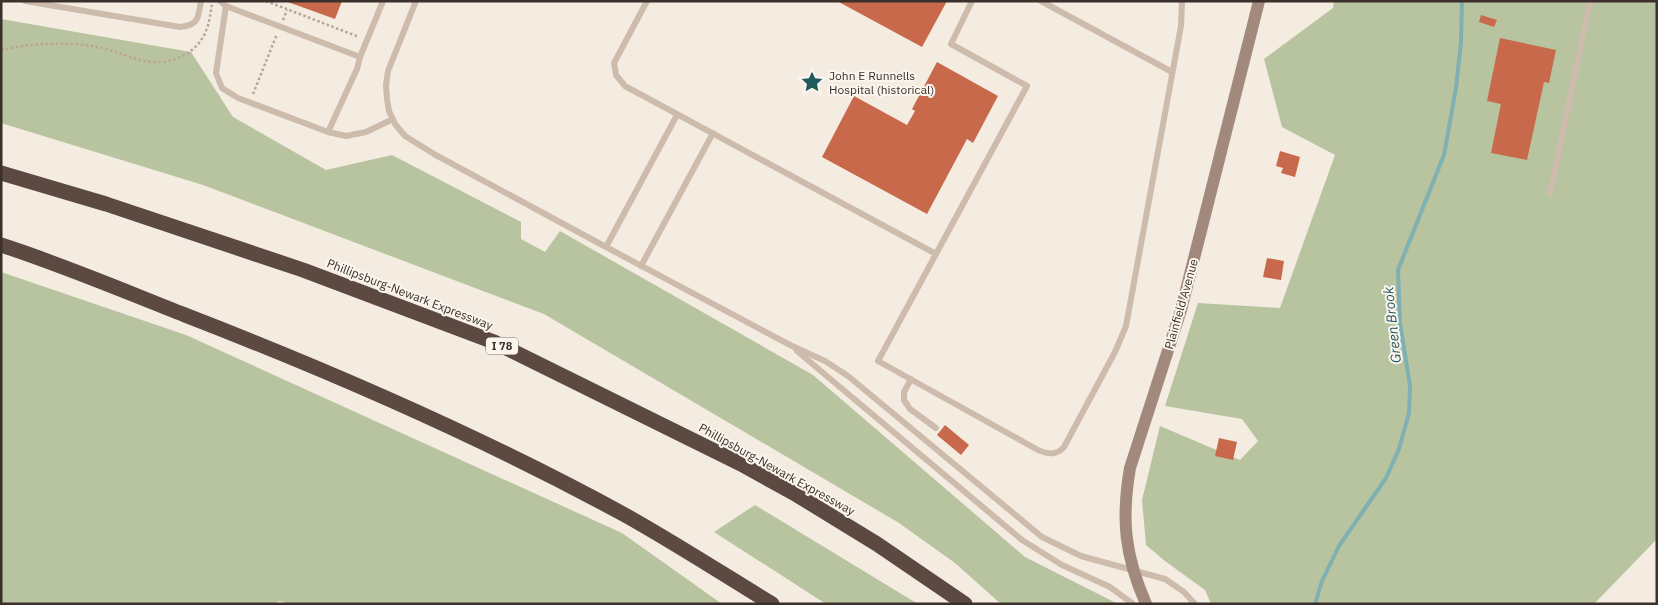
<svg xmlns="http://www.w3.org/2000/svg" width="1658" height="605" font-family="'IBM Plex Sans',sans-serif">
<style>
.green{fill:#b8c4a0}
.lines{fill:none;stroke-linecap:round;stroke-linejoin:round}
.stream{stroke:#7fb0b2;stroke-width:4}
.building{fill:#c8694b}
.path{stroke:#b9a596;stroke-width:2.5;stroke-dasharray:2.5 2.5;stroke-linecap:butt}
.service{stroke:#cdbbac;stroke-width:6}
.secondary{stroke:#a18a7d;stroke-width:12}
.motorway{stroke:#5c4a42;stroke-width:15}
.labels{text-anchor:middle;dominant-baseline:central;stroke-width:4;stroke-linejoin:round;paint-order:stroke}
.shield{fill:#fbf5ee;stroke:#756b66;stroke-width:1}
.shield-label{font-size:11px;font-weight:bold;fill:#3b302b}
.poi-label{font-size:12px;fill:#3b302b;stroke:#fbf5ee;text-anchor:start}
.street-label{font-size:12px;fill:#3b302b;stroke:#fbf5ee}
.water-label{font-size:14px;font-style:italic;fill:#1f5a5e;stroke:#fbf5ee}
</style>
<rect width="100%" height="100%" fill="#f4ebe1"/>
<g class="green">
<path d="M1334,1H1657V539L1594,604H1211L1205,590L1165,561L1146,545L1142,500L1160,426L1240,460L1258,441L1242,419L1165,406L1198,303L1280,308L1335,155L1282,127L1264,59L1333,8Z"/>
<path d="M1,19L191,52L233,117L326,170L392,155L521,222V239L545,252L560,231L813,375L1025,557L1118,604H1001L955,563L899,523L544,314L203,185L1,123Z"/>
<path d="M1,272L186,335L622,533L722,604H292L279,601L273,604H1Z"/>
<path d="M755,505L918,604H826L714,532Z"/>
</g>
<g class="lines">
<path class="stream" d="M1315,604L1322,581L1339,546L1386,478L1399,449L1409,413L1410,386L1400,323L1398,270L1444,155L1456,88L1461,42L1462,1"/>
</g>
<g class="building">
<path d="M285,1H342L335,19Z"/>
<path d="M837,1H947L922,47Z"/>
<path d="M1481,15L1497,20L1494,27L1479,22Z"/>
<path d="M1500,38L1556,50L1549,83L1544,82L1527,160L1491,153L1501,104L1487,101Z"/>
<path d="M937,62L998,96L973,143L967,139L927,214L822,157L854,96L907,125L915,111L912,109Z"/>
<path d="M1280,151L1300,157L1295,177L1281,173L1283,168L1276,166Z"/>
<path d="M1267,258L1284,261L1281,280L1263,277Z"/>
<path d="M945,425L969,445L961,455L937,435Z"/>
<path d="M1219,438L1237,442L1233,460L1215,456Z"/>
</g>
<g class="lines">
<g class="path">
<path d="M266,1L359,37"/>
<path d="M283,20L287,10"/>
<path d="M1,50C30,43 64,42 93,46C111,49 127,57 145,61C170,66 199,54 207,28C210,21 210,13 212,5"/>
<path d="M253,94L277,34"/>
</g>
<g class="service">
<path d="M25,1L180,27C199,25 198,18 201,1"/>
<path d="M220,1L226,6L216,73L222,88L238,98L328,132L346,136L366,132L393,119"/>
<path d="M416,1L388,71L386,85L387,99L389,111L395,124L405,136L434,154L606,247L792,346L825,361L848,376L1042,537L1081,556L1165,579L1184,592L1195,604"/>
<path d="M647,1L614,63L616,75L625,86L936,254"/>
<path d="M972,1L951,44L1027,86L878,361L1038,450C1048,454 1056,456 1064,447L1115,352L1126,326L1181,26L1182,1"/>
<path d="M1041,1L1172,72"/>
<path d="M226,6L360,57L357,69L328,132"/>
<path d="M360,57L383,1"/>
<path d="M1550,194L1590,1"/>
<path d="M606,247L677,115"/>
<path d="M641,266L713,133"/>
<path d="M797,351L1022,540L1062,565L1110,587L1133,604"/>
<path d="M911,379L904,392V400L910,409L936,428"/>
</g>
<path class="secondary" d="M1146,604C1125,556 1121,520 1130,468L1181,310L1259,1"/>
<g class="motorway">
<path d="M1,173L106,204L303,270L494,342L741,464L797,495L877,544L965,604"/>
<path d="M1,245C63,265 124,291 185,315C335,373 484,438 625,515C675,543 723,574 772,604"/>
</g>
</g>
<defs>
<g id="sight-bare" transform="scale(1.725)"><path d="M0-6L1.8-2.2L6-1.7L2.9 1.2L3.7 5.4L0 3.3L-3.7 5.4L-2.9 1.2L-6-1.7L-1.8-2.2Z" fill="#1f5a5e" stroke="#fbf5ee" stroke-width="2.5" paint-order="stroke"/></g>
</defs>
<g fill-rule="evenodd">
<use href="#sight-bare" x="812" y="82"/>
</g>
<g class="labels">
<rect class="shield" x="486" y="337.5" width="32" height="17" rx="4"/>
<g class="shield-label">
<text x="502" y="346">I 78</text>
</g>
<g class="poi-label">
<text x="829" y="75">John E Runnells<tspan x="829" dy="14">Hospital (historical)</tspan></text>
</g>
<g class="street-label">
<text transform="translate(410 294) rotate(21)">Phillipsburg-Newark Expressway</text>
<text transform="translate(1181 304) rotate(-74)">Plainfield Avenue</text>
<text transform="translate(777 469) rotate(29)">Phillipsburg-Newark Expressway</text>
</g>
<g class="water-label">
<text transform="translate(1392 325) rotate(-96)">Green Brook</text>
</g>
</g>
<rect width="1658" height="605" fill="none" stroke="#3b302b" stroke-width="5"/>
</svg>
